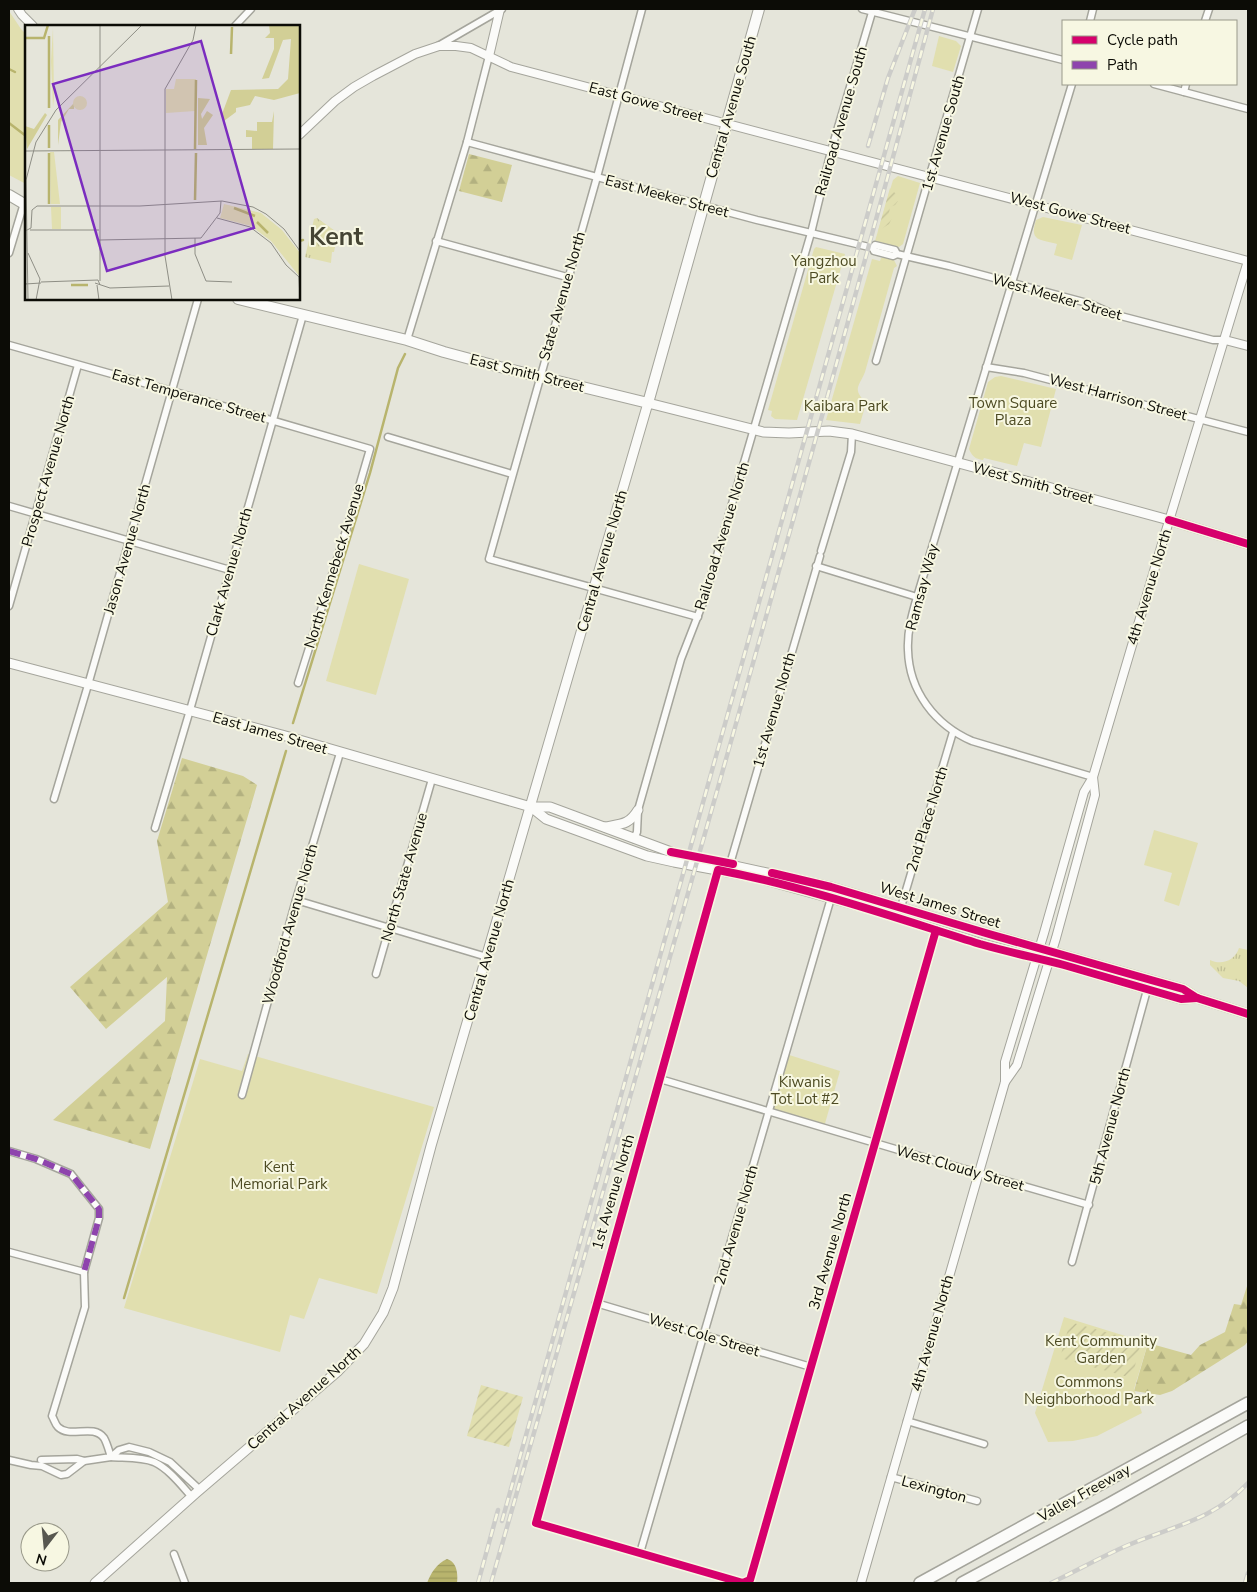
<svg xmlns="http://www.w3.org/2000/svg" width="1257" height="1592" font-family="'Nunito Sans',sans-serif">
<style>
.grass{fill:url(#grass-tufts)}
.forest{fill:url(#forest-firs)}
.park{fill:#e1dfaf}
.garden{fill:url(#garden-furrows)}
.water{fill:url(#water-rules)}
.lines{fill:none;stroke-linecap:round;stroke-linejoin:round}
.stream{stroke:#b8b46d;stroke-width:2.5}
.minor-casing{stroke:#a5a59c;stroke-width:9}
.tertiary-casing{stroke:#a5a59c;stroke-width:10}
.secondary-casing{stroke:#a5a59c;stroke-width:11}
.primary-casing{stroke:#a5a59c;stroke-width:12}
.motorway-casing{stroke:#a5a59c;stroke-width:14}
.minor{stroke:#fbfbf9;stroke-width:6}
.tertiary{stroke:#fbfbf9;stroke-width:8}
.secondary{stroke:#fbfbf9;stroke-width:9}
.primary{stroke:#fbfbf9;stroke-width:10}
.motorway{stroke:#fbfbf9;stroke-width:11}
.rail-casing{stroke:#ccccc9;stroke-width:4.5}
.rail{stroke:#f7f7e2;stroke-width:2.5;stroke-dasharray:8;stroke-linecap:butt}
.quiet{stroke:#8e44ad;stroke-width:6;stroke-dasharray:12 6;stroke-linecap:butt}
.cycleway-casing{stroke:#f7f7e2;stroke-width:11}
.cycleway{stroke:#d6006c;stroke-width:8}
.labels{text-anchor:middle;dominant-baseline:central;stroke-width:4;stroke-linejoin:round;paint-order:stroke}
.street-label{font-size:15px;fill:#0c0c06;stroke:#f7f7e2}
.park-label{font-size:15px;fill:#4d4b23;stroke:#f7f7e2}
.town-label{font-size:25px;font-weight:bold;fill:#454433;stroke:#f7f7e2}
.inset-river{fill:none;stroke:#b8b46d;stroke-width:2.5}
.inset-road{fill:none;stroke:#8e8e85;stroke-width:1}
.view{fill:#7b2cbf;fill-opacity:0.15;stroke:#7b2cbf;stroke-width:2.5}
.inset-edge{fill:none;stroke:#0c0c06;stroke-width:2.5}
</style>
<defs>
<pattern id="grass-tufts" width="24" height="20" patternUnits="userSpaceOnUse" patternTransform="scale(1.25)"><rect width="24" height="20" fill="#e1dfaf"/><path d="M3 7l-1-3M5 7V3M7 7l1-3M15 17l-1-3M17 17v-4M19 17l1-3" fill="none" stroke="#c0be95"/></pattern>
<pattern id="forest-firs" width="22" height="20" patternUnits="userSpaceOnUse" patternTransform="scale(1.25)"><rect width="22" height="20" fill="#d2cf96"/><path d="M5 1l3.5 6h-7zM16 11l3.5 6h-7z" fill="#b3b180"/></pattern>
<pattern id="garden-furrows" width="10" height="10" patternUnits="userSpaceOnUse" patternTransform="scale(1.25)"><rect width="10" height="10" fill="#e1dfaf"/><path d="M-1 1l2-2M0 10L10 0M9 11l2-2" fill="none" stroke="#c0be95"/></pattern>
<pattern id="water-rules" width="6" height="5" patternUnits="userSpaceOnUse" patternTransform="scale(1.25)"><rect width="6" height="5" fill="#b8b46d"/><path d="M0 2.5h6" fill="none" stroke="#9d9a5d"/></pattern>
</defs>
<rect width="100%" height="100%" fill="#e5e5da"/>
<g class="grass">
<path d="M317,218L338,233L334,252H332L331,263L305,257L314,219Z"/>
<path d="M1239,948L1248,950V988L1239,981L1223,978L1210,965V960C1222,966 1235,960 1239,948Z"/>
</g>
<g class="forest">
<path d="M469,154L512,165L502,202L459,191Z"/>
<path d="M182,758L243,776L257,785L150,1149L53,1120L165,1021L167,977L106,1029L70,987L168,902L157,841Z"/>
<path d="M1248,1283V1341L1245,1345L1172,1391L1160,1395L1134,1391L1148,1343L1191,1355L1200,1345L1225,1332L1234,1304L1241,1305Z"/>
</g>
<g class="park">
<path d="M9,11L21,29L26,34V184L9,175Z"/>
<path d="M939,36L956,41L961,46L953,72L932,66Z"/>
<path d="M898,176L920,183L903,244L899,247L875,241L893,180Z"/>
<path d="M1043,217L1082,225L1072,260L1054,255L1057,244C1040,239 1029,242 1036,220Z"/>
<path d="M816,247L845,254L797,420L775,419L771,416L772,411L768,410L814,249Z"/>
<path d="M888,257L894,260L897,266L894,268L865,372C859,387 852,388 866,403L860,424L826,420L872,259L880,261L881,258Z"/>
<path d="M1001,376L1056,389L1041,447L1024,443L1017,466L984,458L983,460C975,459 972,456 969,449L988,382L995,377Z"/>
<path d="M359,564L409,579L376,695L326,681Z"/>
<path d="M1154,830L1198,843L1179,906L1164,901L1172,873L1144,865Z"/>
<path d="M248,1054L434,1107L377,1294L319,1278L304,1319L290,1315L280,1352L124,1308L200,1059L242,1071Z"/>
<path d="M786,1054L840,1071L824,1127L769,1111Z"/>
<path d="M1064,1317L1148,1343L1134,1389L1142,1413L1097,1436L1073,1441L1048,1442L1035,1413Z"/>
</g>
<g class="garden">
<path d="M890,188L897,195L898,201L895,205L890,207L889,213L892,218L889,224L878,231Z"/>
<path d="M1070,1322L1141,1342L1132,1378L1060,1358Z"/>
<path d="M481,1385L523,1397L509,1447L467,1436Z"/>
</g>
<path class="water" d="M447,1559C457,1562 458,1574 457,1583H427C431,1573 436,1564 447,1559Z"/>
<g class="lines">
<g class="stream">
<path d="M9,69L15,72"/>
<path d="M9,123L26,136"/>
<path d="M299,241L303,240"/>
<path d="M293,723L370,473L398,368L405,354"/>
<path d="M124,1298L286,751"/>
</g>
<g class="minor-casing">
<g id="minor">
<path d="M642,9L597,177L489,559L698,617"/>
<path d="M862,9L1063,60"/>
<path d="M1090,21L1093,9"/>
<path d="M1205,21L1209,9"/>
<path d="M235,26L251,9"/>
<path d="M438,46L502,9"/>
<path d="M1072,84L917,597C912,614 907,632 908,650C909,691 935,725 972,741L1093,777"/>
<path d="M1154,84L1248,109"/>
<path d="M1184,92L1186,84"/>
<path d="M467,142L757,220L873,248L875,245L895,250L897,254L949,266L1091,304L1113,314L1213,340H1225"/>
<path d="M436,241L567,277"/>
<path d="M873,248L874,251L893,256L897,254"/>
<path d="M9,253L24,203"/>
<path d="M407,340L467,142L489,56"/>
<path d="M9,345L172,391L370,449L349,521L298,683"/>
<path d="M876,361L978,9"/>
<path d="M986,367L1024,373L1248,432"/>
<path d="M388,437L512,474"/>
<path d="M9,506L230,570"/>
<path d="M821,551L851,452L852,434"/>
<path d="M816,566L917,597"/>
<path d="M9,606L78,365"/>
<path d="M54,799L88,685L198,299"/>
<path d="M155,828L190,710L303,315"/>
<path d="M634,839L637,832L638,810L669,701L681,659L704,600L750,442L811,233L831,151L873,9"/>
<path d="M730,864L820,556"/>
<path d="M718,870L536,1523L743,1583L750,1580L936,930"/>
<path d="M296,900L487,957"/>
<path d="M901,907L953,732"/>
<path d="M376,974L432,779"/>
<path d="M660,1079L902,1151L1089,1205"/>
<path d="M242,1095L296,900L340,753"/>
<path d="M9,1151L36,1159L71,1174L99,1209V1218L84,1272L85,1307L52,1416C54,1419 55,1424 58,1427C70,1439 93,1423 104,1438C107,1443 109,1451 111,1457L84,1461L67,1474L61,1475L42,1466L31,1465L9,1460"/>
<path d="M9,1252L84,1272"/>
<path d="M1072,1262L1147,990"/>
<path d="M596,1303L811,1367"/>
<path d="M907,1421L984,1444"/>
<path d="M41,1460L77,1459L84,1461"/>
<path d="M891,1477L977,1501"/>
<path d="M192,1497C181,1485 169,1469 154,1462C142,1457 125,1458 111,1457L119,1450L129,1447L149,1452L170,1462L200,1490"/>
<path d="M640,1553L831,898"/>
<path d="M174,1554L185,1583"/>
</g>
</g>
<g class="tertiary-casing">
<g id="tertiary">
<path d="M18,9L22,15L33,26"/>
<path d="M489,56L500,9"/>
<path d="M299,135L335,101L354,87L373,76L415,54L439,46H456L471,48L511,67L1248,261"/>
<path d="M1225,340L1248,346"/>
<path d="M1005,1082L1017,1065L1056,938L1095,795L1093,777"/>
<path d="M861,1583L1005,1082V1062L1044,933L1084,792L1093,777L1162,544L1248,261"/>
</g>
</g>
<g class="secondary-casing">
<g id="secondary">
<path d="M9,663L282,735L531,807H550L671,852L831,887L989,934L1183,989L1197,998L1248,1014"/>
<path d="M531,807L546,819L647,856L674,862L755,877L867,908L982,944L1065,965L1181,999L1197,998"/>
<path d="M605,827C621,824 629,825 638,810"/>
<path d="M95,1583L196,1493L338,1371L364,1344L383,1313L393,1288L431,1146L648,403L763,432L789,433L829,431L852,434L1169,520L1248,544"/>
</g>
</g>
<g class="primary-casing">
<g id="primary">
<path d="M9,195L26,205"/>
<path d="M238,299L407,340L444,352L500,367L648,403L759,9"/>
</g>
</g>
<g class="motorway-casing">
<g id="motorway">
<path d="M920,1583L1248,1403"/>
<path d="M962,1583L1109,1504L1248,1426"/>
</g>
</g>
<use href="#minor" class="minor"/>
<use href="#tertiary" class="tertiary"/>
<use href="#secondary" class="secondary"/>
<use href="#primary" class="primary"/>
<use href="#motorway" class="motorway"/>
<g class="rail-casing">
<g id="rail">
<path d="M868,146L888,78L915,9"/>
<path d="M502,1521L925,9"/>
<path d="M478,1583L498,1510"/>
<path d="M491,1583C641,1059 792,535 933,9"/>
<path d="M1051,1583C1076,1571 1101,1557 1126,1546C1172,1526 1212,1521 1248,1483"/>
<path d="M1245,1583L1248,1573"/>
</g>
</g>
<use href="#rail" class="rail"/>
<path class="quiet" d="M9,1151L36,1159L71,1174L99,1209V1218L84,1272"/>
<g class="cycleway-casing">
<g id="cycleway">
<path d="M1169,520L1248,544"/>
<path d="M671,852L733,864"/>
<path d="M772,873L831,887L989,934L1151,980L1183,989L1197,998L1248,1014"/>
<path d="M936,930L750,1580L743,1583L536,1523L718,870C807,887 893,917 980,944C1008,952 1037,958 1064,965C1103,976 1142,988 1181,999L1197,998"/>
</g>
</g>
<use href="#cycleway" class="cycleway"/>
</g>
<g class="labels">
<g class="street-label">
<text transform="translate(646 102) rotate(15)">East Gowe Street</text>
<text transform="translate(731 107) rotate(-74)">Central Avenue South</text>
<text transform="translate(841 121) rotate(-74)">Railroad Avenue South</text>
<text transform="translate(943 133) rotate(-74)">1st Avenue South</text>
<text transform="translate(667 196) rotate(15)">East Meeker Street</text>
<text transform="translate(1070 213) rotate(15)">West Gowe Street</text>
<text transform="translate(562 296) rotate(-74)">State Avenue North</text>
<text transform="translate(1057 297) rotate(16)">West Meeker Street</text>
<text transform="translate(527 373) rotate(14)">East Smith Street</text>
<text transform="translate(189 396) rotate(16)">East Temperance Street</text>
<text transform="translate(1118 397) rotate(15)">West Harrison Street</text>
<text transform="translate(48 471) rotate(-74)">Prospect Avenue North</text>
<text transform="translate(1033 483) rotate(15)">West Smith Street</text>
<text transform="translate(722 536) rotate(-73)">Railroad Avenue North</text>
<text transform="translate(127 549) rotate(-74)">Jason Avenue North</text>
<text transform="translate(602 561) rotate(-74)">Central Avenue North</text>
<text transform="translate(334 566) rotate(-73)">North Kennebeck Avenue</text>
<text transform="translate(229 572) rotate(-74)">Clark Avenue North</text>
<text transform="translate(922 587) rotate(-75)">Ramsay Way</text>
<text transform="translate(1149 587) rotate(-73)">4th Avenue North</text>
<text transform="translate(774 710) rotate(-74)">1st Avenue North</text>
<text transform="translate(270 733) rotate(16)">East James Street</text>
<text transform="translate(927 819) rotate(-73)">2nd Place North</text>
<text transform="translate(404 877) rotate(-74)">North State Avenue</text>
<text transform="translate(940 905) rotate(17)">West James Street</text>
<text transform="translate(290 924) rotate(-74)">Woodford Avenue North</text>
<text transform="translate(489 950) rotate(-74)">Central Avenue North</text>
<text transform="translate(1110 1126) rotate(-75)">5th Avenue North</text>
<text transform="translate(960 1168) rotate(16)">West Cloudy Street</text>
<text transform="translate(613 1192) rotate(-74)">1st Avenue North</text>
<text transform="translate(736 1225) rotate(-74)">2nd Avenue North</text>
<text transform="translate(830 1251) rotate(-74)">3rd Avenue North</text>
<text transform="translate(932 1333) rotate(-74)">4th Avenue North</text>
<text transform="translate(704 1335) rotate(17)">West Cole Street</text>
<text transform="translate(304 1398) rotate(-42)">Central Avenue North</text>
<text transform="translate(934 1489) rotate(15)">Lexington</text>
<text transform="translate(1084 1493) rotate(-29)">Valley Freeway</text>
</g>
<g class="park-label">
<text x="824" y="261">Yangzhou<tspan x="824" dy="17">Park</tspan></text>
<text x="1013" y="403">Town Square<tspan x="1013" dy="17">Plaza</tspan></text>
<text x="846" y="406">Kaibara Park</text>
<text x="805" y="1082">Kiwanis<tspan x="805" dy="17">Tot Lot #2</tspan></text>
<text x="279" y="1167">Kent<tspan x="279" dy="17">Memorial Park</tspan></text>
<text x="1101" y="1341">Kent Community<tspan x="1101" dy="17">Garden</tspan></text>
<text x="1089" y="1382">Commons<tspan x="1089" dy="17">Neighborhood Park</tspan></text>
</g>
<g class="town-label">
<text x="336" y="237">Kent</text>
</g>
</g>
<g transform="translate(25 25)">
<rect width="275" height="275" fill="#e5e5da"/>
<path d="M244,0H275V68L249,75L230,71L225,80L211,83V87L199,96L197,89L206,65L253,64L263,54L266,14L258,15L244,53L237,54L249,24V13H240L245,8ZM173,73L185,74L176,89L177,94L182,86L188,90L179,103L182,120H173ZM49,78V84H44L36,97L33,120V95ZM249,86L248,124H227V112H221V105L232,106V97H247ZM20,88L22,90L2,124L0,101L9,104Z" fill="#d2cf96"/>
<path d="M28,3L29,73L28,82L26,36Z" fill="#e1dfaf"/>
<path d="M151,54H171L170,86L141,88V64H149ZM48 78a7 7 0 1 1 14 0a7 7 0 1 1-14 0ZM25,127H29L35,179H26ZM199,179L236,188L257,205L275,228V252L246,216L226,201L195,193ZM26,182H36V204H27Z" fill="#e1dfaf"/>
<path class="inset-river" d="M24,11V83M0,13H19L23,0M206,29L207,2M24,100V123M170,124L171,55M24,128V179M170,175L171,128M209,183L230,191M232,197L243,208M46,260H63"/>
<path class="inset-road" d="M75,0V256M0,126L275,124M192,193L225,202L246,218L261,240L274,252L275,275M5,205H74M0,206L6,203L7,185L12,181H115L197,176L228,182L241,189L259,204L275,226M170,213V229L181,256L207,257M74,215L176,213L195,188L196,176M3,228L15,254L11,275M16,257L73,255L75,260M70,258L85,263L144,261M0,259L16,258M72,260L74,275M3,275L1,155L11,117L31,85L117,0M147,275L140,231V64L168,15L171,0"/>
<path class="view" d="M176,16L229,203L82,246L28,59Z"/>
<rect width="275" height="275" class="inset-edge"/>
</g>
<rect width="1257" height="1592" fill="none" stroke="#0c0c06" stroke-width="20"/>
<rect x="1062" y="20" width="175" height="65" fill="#f7f7e2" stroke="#99998a"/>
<rect x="1072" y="36" width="25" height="8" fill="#d6006c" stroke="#99998a"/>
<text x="1107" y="45" font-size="15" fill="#0c0c06">Cycle path</text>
<rect x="1072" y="61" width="25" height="8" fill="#8e44ad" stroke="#99998a"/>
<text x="1107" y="70" font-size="15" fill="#0c0c06">Path</text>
<g transform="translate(45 1547) rotate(196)"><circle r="24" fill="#f7f7e2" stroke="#99998a"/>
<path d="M0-4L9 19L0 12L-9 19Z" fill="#585850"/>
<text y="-8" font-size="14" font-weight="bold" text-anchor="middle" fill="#0c0c06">N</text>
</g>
</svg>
